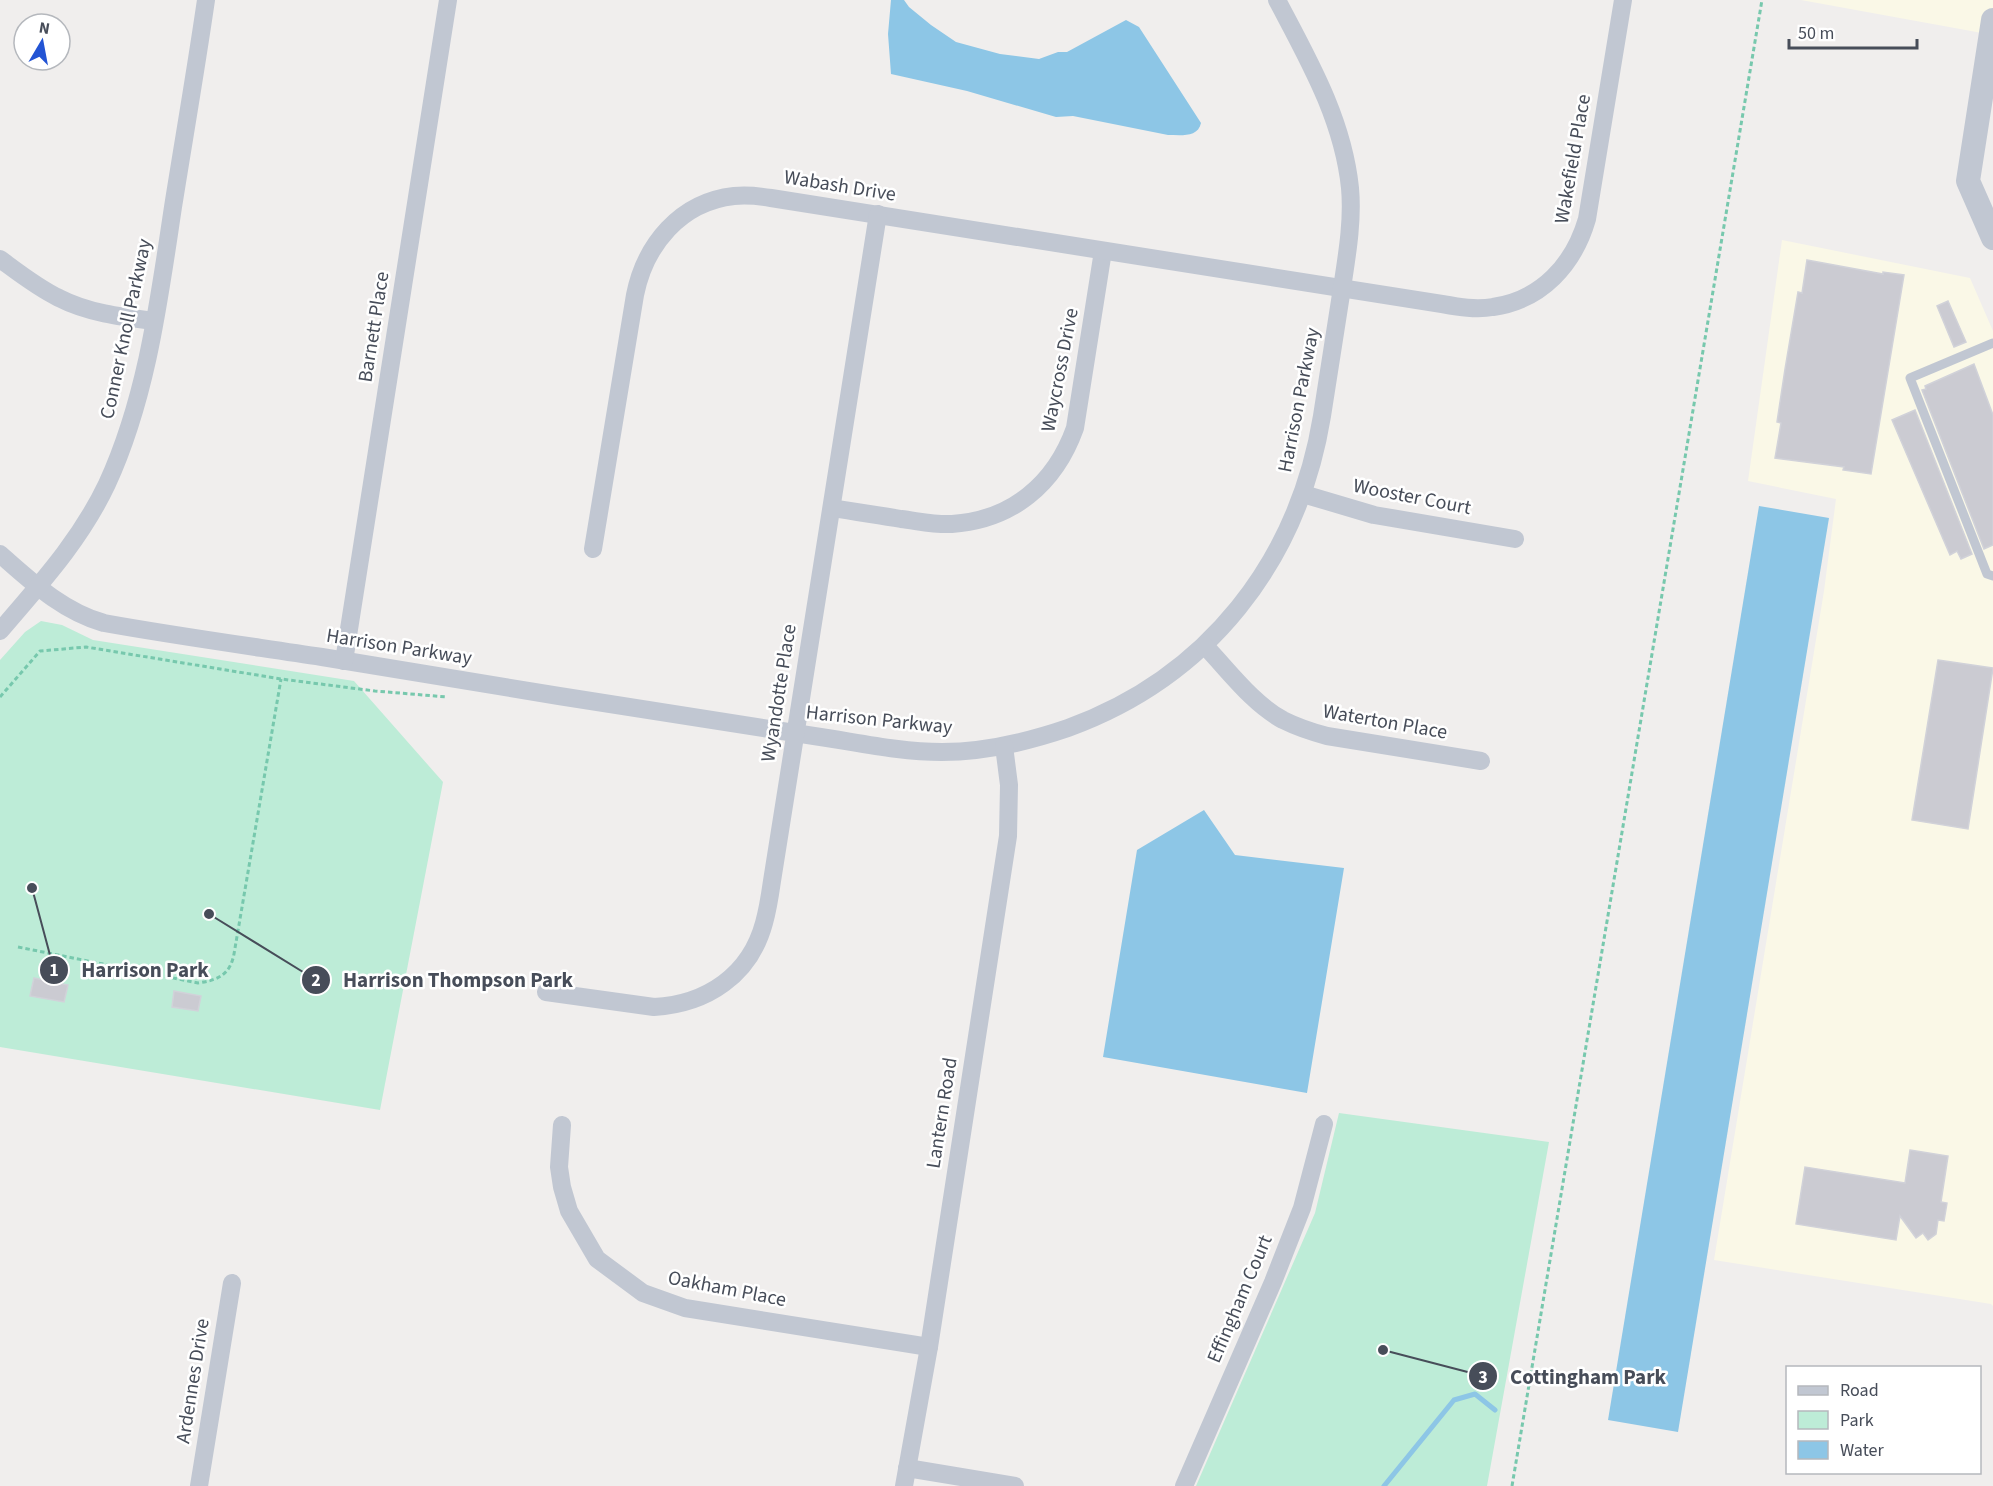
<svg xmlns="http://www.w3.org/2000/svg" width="1993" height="1486" font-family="'Source Sans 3',sans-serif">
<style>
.commercial{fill:#faf8e7}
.green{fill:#bdecd7}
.water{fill:#8dc6e6}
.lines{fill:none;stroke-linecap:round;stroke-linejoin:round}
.stream{stroke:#8dc6e6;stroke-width:5}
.building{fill:#cbcbd2;stroke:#d1d2d9;stroke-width:1.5}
.path{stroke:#77c8ad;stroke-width:3;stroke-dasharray:4.5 3;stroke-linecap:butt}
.service{stroke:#c1c7d2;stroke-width:9}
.minor{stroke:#c1c7d2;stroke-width:18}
.tertiary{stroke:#c1c7d2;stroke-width:24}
.labels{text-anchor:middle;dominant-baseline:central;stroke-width:5;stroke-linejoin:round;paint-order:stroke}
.street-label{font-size:20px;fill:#474d59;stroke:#fff}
.leader{fill:none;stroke:#474d59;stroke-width:2}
.callout-dot{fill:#474d59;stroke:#fff;stroke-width:2}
.mark-label{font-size:18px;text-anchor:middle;font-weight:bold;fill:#fff}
.callout-label{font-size:21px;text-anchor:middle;font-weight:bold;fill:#474d59;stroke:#fff;stroke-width:5;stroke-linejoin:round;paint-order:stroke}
</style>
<rect width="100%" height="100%" fill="#f0eeed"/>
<g class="commercial">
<path d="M1801,0H1993V35Z"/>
<path d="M1782,240L1970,278L1993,331V1306L1991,1304L1714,1260L1824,591L1836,499L1748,481Z"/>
</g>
<g class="green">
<path d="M41,621L62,625L93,640L354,681L443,782L380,1110L0,1047V660L25,632Z"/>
<path d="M1339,1113L1549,1142L1487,1486H1196L1315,1213Z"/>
</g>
<g class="water">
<path d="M891,0H904L909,7L931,25L956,42L1000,54L1039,59L1058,52H1067L1126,20L1139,27L1201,123C1198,138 1180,135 1168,135L1073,116L1056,117L967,91L891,74L888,34Z"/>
<path d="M1759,506L1829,518L1678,1432L1608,1420Z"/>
<path d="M1204,810L1235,855L1344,868L1307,1093L1103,1057L1137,850Z"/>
</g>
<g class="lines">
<path class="stream" d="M1384,1486L1454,1400L1475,1394L1495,1410"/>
</g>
<g class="building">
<path d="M1807,260L1883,274V272L1904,275L1871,474L1843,470L1844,467L1775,458L1781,423L1777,422L1785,369L1798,292L1802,293Z"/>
<path d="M1948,301L1966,342L1954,347L1937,306Z"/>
<path d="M1974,364L1993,415V545L1984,549L1922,390L1926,389L1925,386Z"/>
<path d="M1915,410L1972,554L1961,559L1957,551L1950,555L1892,420Z"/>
<path d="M1938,660L1993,668L1968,829L1912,820Z"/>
<path d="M34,978L68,985L64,1002L30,996Z"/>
<path d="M174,991L201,996L198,1011L172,1007Z"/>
<path d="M1910,1150L1948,1156L1941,1202L1947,1203L1944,1221L1938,1220L1936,1234L1928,1240L1923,1233L1916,1238L1900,1216L1896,1240L1796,1224L1805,1167L1905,1183Z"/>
</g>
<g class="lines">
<g class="path">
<path d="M0,697L40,651L86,647L281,679L375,691L447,697"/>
<path d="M18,947L198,983C218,980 230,975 234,954L281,679"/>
<path d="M1512,1486L1762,0"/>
</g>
<path class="service" d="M1993,343L1910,378L1987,574L1993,576"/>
<g class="minor">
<path d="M0,259C19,273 38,288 59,298C88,313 122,317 154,321"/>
<path d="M1303,494L1374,515L1515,539"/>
<path d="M833,508C855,512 878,515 901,519C918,521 935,525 952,524C1012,520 1055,484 1075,428L1103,251"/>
<path d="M593,549L635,295C645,245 680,202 734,196C746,195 759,196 771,198L1442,304C1459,307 1476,310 1493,307C1542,300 1574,264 1587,219L1623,0"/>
<path d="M0,554C32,582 62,611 104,623C176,636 250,646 322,657C401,670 480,683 559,696C644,710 729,723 814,736C856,742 899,752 942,752C985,752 1027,742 1068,728C1208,677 1298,562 1322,416C1329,373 1335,331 1342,288C1347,255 1353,221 1350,188C1343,119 1308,59 1277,0"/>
<path d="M0,631C40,584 80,541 107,484C147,397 159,300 173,207C184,138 196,69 206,0"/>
<path d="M1205,646C1229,671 1252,703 1283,720C1297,727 1312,732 1327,736L1481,761"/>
<path d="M344,661L448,0"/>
<path d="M546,992L654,1007C707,1004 750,975 764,923C768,909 770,895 772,881L878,214"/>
<path d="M562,1125L559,1167L562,1187L569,1211L597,1259L643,1293L685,1308L929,1347"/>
<path d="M907,1468L1015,1486"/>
<path d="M199,1486L232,1283"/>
<path d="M904,1486L929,1347L1008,836L1009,785L1004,746"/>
<path d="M1184,1486L1273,1282L1302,1208L1324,1124"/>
</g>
<path class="tertiary" d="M1993,20L1968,181L1993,238"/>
</g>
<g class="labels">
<g class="street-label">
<text transform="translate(1573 159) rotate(-80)">Wakefield Place</text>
<text transform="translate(840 186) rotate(9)">Wabash Drive</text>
<text transform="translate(374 327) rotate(-81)">Barnett Place</text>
<text transform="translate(126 329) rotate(-78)">Conner Knoll Parkway</text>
<text transform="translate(1060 370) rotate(-79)">Waycross Drive</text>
<text transform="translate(1299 400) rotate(-79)">Harrison Parkway</text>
<text transform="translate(1412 497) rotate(11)">Wooster Court</text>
<text transform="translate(399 647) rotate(9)">Harrison Parkway</text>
<text transform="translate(779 693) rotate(-81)">Wyandotte Place</text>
<text transform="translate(879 720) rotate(6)">Harrison Parkway</text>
<text transform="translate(1385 722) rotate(10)">Waterton Place</text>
<text transform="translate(942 1113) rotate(-81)">Lantern Road</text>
<text transform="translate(727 1289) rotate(11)">Oakham Place</text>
<text transform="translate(1240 1299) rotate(-67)">Effingham Court</text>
<text transform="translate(193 1381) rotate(-81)">Ardennes Drive</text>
</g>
</g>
<path class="leader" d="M32 888L54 970M209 914L316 980M1383 1350L1483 1376"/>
<g class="callout-dot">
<circle cx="32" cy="888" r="6"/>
<circle cx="209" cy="914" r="6"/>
<circle cx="1383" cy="1350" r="6"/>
<circle cx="54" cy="970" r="15"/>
<circle cx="316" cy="980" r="15"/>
<circle cx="1483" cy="1376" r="15"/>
</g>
<g class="mark-label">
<text x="54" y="976">1</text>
<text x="316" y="986">2</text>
<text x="1483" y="1383">3</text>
</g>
<g class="callout-label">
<text x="145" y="977">Harrison Park</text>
<text x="458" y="987">Harrison Thompson Park</text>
<text x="1588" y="1384">Cottingham Park</text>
</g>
<rect x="1786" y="1366" width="195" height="108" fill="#ffffff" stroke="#b5b8bd" stroke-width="1.5"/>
<rect x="1798" y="1386" width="30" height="9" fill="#c1c7d2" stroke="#b5b8bd" stroke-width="1.5"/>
<text x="1840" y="1396" font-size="18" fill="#474d59">Road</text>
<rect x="1798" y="1411" width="30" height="18" fill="#bdecd7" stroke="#b5b8bd" stroke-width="1.5"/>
<text x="1840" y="1426" font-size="18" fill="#474d59">Park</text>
<rect x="1798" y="1441" width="30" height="18" fill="#8dc6e6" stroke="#b5b8bd" stroke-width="1.5"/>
<text x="1840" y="1456" font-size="18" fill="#474d59">Water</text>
<g transform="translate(42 42) rotate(10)"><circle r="28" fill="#ffffff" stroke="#b5b8bd" stroke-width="1.5"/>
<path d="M0-4.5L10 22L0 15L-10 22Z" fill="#2354d4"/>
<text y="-9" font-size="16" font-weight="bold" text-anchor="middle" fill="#474d59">N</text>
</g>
<path d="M1789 39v9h128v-9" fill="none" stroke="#474d59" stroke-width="3"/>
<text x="1798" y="39" font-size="18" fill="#474d59" stroke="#ffffff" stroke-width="4.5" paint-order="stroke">50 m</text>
</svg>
